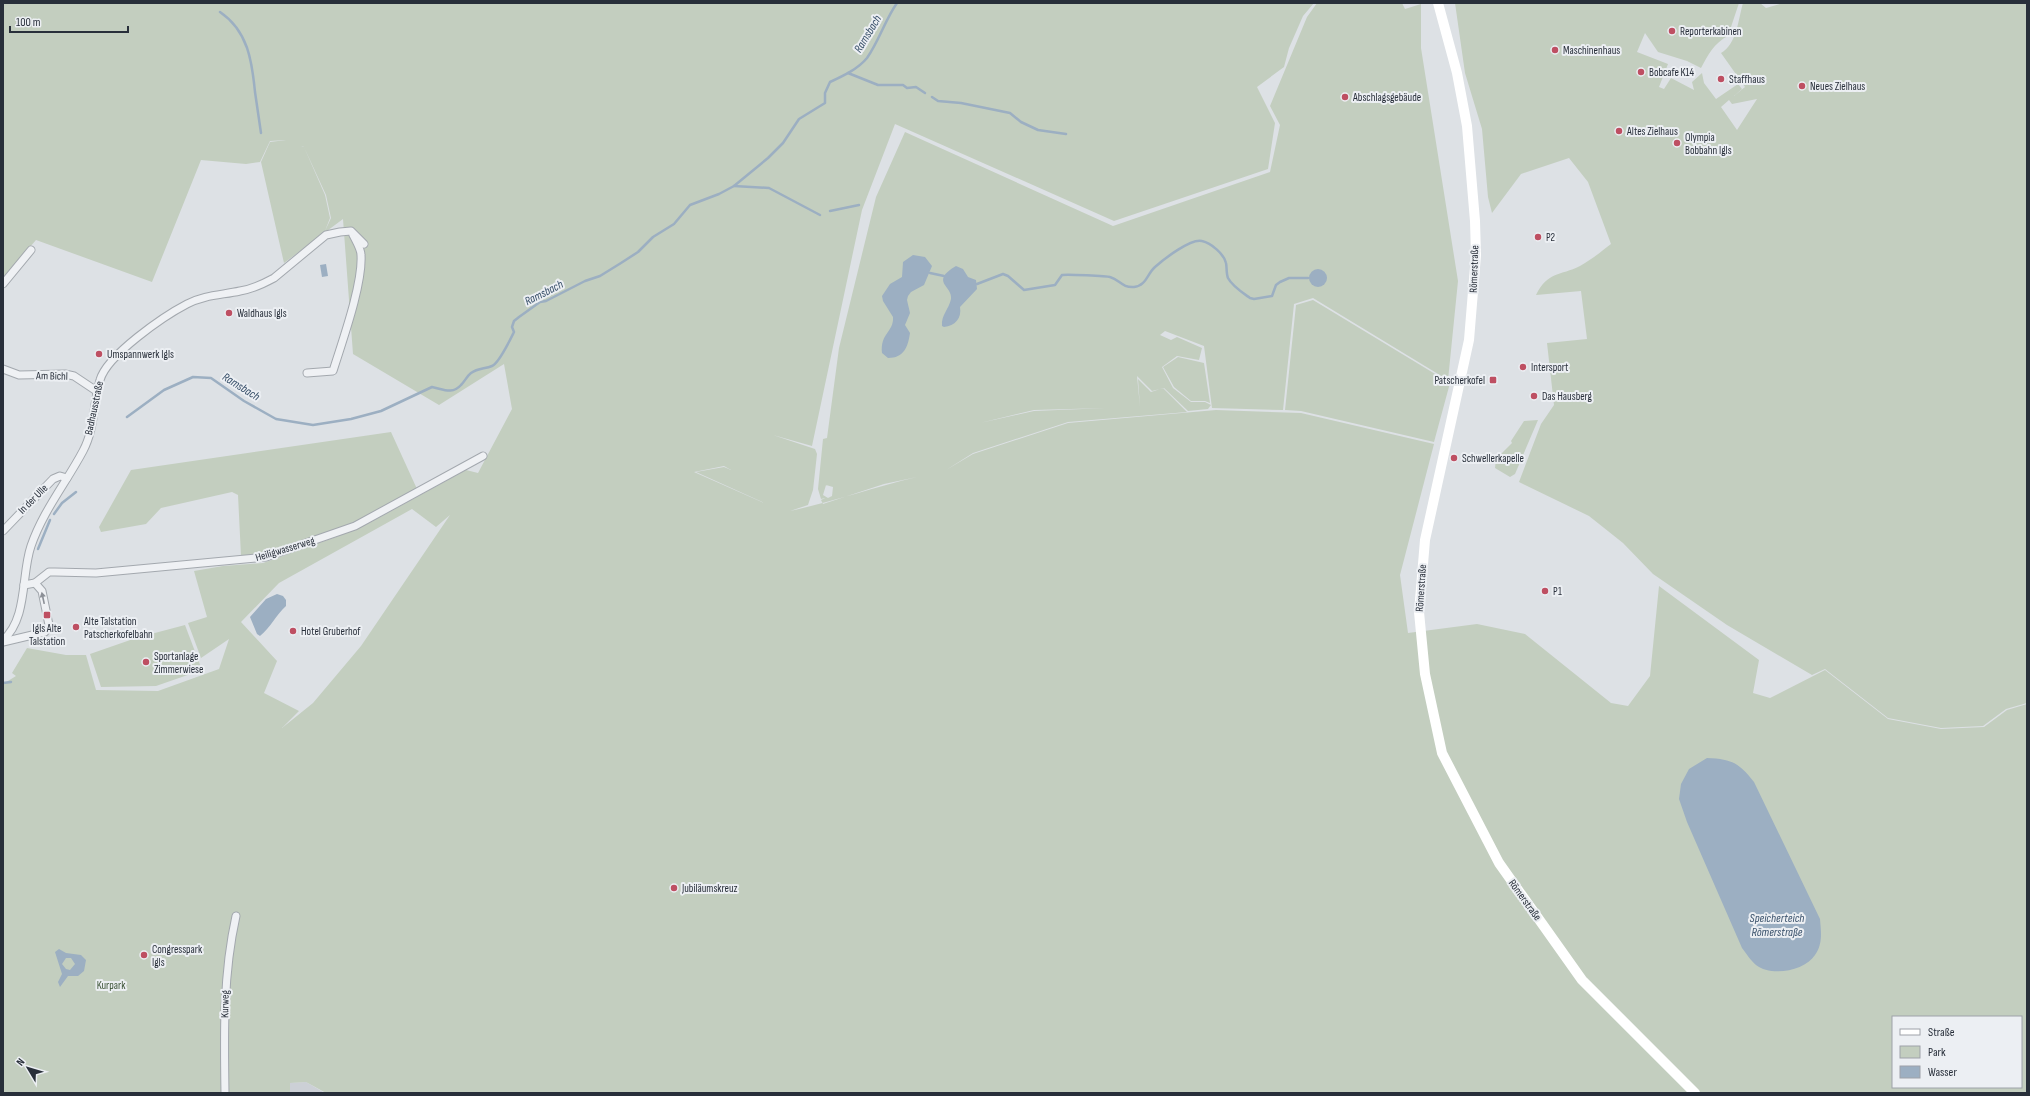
<svg xmlns="http://www.w3.org/2000/svg" width="2030" height="1096" font-family="'Sofia Sans Condensed',sans-serif">
<style>
.built{fill:#ccd0d6}
.green{fill:#c3cebf;fill-rule:evenodd}
.water{fill:#9cafc2;fill-rule:evenodd}
.lines{fill:none;stroke-linecap:round;stroke-linejoin:round}
.stream{stroke:#9cafc2;stroke-width:2.5}
.minor-casing{stroke:#a3a8ae;stroke-width:9}
.minor{stroke:#eff1f4;stroke-width:7}
.secondary{stroke:#fff;stroke-width:10}
.oneway{fill:#8c9097}
.poi-dot{fill:#be4f62;stroke:#eceff3;stroke-width:1.5}
.labels{text-anchor:middle;dominant-baseline:central;stroke-width:4;stroke-linejoin:round;paint-order:stroke}
.poi-label{font-size:11px;fill:#282f3a;stroke:#eceff3;text-anchor:start}
.street-label{font-size:11px;fill:#282f3a;stroke:#eceff3}
.park-label{font-size:11px;fill:#3d5437;stroke:#eceff3}
.water-label{font-size:12px;font-style:italic;fill:#374f69;stroke:#eceff3}
</style>
<rect width="100%" height="100%" fill="#dde1e5"/>
<path class="built" d="M306,1082L323,1092L326,1093H290V1083Z"/>
<g class="green">
<path d="M3,3H1314L1303,16L1289,48L1284,67L1257,87L1275,123L1268,169L1114,221L895,124L862,210L812,446L773,435L815,449L817,454L813,490L808,505L790,511C833,502 874,487 917,477L884,484L823,504L821,500L825,498L821,499L818,489L823,439L827,438L839,348L876,197L905,132L1113,226L1270,172L1280,125L1270,106L1307,17L1317,3H1402L1405,9L1421,4V48L1458,281L1448,380L1313,298L1294,304L1283,410L1212,408L1204,346L1165,331L1160,335L1171,340L1177,337L1202,348L1199,360L1177,356L1162,367L1173,388L1191,402H1205L1211,405L1208,409L1188,411L1164,388L1152,391L1137,376L1140,407L1138,379L1151,392L1163,388L1187,412L1068,422L973,453L946,470L973,454L1068,423L1216,410L1301,413L1434,444L1400,575L1408,633L1477,624L1525,634L1611,703L1628,706L1650,676L1659,586L1759,660L1753,693L1770,698L1825,670L1888,719L1941,729L1984,727L2007,710L2027,704V1093H326L306,1082L290,1083V1093H3V684L16,676L12,673L27,648L66,655H86L96,690L158,691L219,669L229,639L201,658L188,623L207,617L194,571L223,566L263,563L336,537L371,522L466,470L478,473L512,409L504,364L439,405L353,354L343,219L284,263L261,162L270,142L286,140L304,147L325,195L330,218L325,231L331,218L326,195L304,147L286,140L270,141L260,162L246,164L201,160L152,282L36,240L3,278ZM1107,408L1034,411L980,423L1034,410ZM724,466L731,470L724,467L696,472L771,506L694,472ZM829,475L826,485L833,487L832,496L828,498L823,495ZM412,509L436,527L450,515L361,646L313,703L282,728L299,711L264,693L277,661L241,622L279,583ZM1893,1017H2021V1087H1893Z"/>
<path d="M1455,3H1739L1728,36C1714,43 1708,55 1701,68L1687,61L1658,52L1645,33L1637,52L1668,64L1659,87L1664,89L1671,78L1694,90L1692,82L1702,73L1704,83L1716,99L1738,84L1742,89L1734,96L1745,87L1721,53C1737,44 1738,20 1743,3H1760L1766,8L1783,3H2027V703L2006,709L1983,726L1941,728L1888,718L1825,669L1812,675L1727,625L1653,574L1623,543L1589,516L1519,482L1541,424L1554,405L1547,343L1587,339L1581,291L1536,295C1548,271 1560,276 1580,266C1591,260 1602,251 1611,244L1588,182L1569,158L1521,174L1492,213L1488,197L1482,129L1465,73ZM1757,99L1737,130L1721,107L1729,100L1732,104Z"/>
<path d="M1313,300L1450,383L1434,442L1301,411L1285,410L1296,305Z"/>
<path d="M1178,357L1204,363L1210,403L1205,401H1191L1174,387L1163,367Z"/>
<path d="M1538,420L1515,474L1510,477L1495,468L1496,459L1512,443L1511,441L1524,421Z"/>
<path d="M391,432L417,489C370,516 295,556 241,556L238,495L232,492L161,508L146,524L101,532L99,527L131,470Z"/>
<path d="M185,625L202,670L156,686L101,687L90,654L136,638Z"/>
</g>
<g class="water">
<path d="M913,255L925,257L932,266L924,285L911,292L908,296L907,300L910,313L905,325L910,333C908,347 904,358 888,358L882,353C880,333 894,332 893,317L883,301L882,296L890,284L902,277L903,262Z"/>
<path d="M326,264L328,276L322,277L320,265Z"/>
<path d="M956,266L963,269L968,277L976,280L977,289L960,307C962,318 955,326 944,327L942,326C941,315 949,309 951,299C953,286 929,282 956,266Z"/>
<circle cx="1318" cy="278" r="9"/>
<path d="M277,594L283,596L286,600V606C276,615 271,627 260,636L257,634L250,617L266,599Z"/>
<path d="M1707,758C1732,759 1739,763 1754,782L1820,919C1821,932 1823,944 1815,955C1805,971 1771,977 1756,965C1751,961 1746,953 1742,948L1687,822L1679,799L1681,784L1689,769Z"/>
<path d="M59,949L66,953L81,955L86,960L84,971L78,976H68L60,987L58,982L62,974L55,952ZM66,958H71L75,964L70,970L66,969L62,964Z"/>
</g>
<g class="lines">
<g class="stream">
<path d="M220,12C248,31 252,61 255,92C257,106 259,119 261,133"/>
<path d="M848,73L878,85H903L907,88L916,87L925,93"/>
<path d="M932,97L938,101L961,103L1010,113L1021,122L1038,130L1066,134"/>
<path d="M734,186L769,188L820,215"/>
<path d="M830,211L859,205"/>
<path d="M930,273L944,276"/>
<path d="M977,284L1003,274L1008,276L1024,290L1055,285L1062,275C1066,274 1107,276 1110,277C1120,280 1122,288 1134,287C1146,286 1147,274 1155,267C1164,259 1191,238 1202,241C1211,243 1224,254 1226,263C1227,267 1226,273 1228,278C1232,286 1243,293 1250,298L1254,299L1272,296L1276,285L1280,282L1289,278H1308"/>
<path d="M127,417L164,390L193,377L211,378L244,401L276,419L313,425L351,419L381,411L432,387C443,389 452,395 461,385C465,381 467,376 471,373C478,368 485,369 492,366C499,363 510,340 514,332L512,327L514,321L519,317L540,302L546,301L585,281L600,276L621,263L638,252L653,237L674,224L690,205L719,194L734,186L768,158L783,143L799,119L825,103V93L830,82C843,76 858,69 867,58C879,41 885,20 897,3"/>
<path d="M54,514L62,503L76,492"/>
<path d="M38,549L50,520"/>
<path d="M3,683L11,682"/>
</g>
<g class="minor-casing">
<g id="minor">
<path d="M3,284L31,250"/>
<path d="M3,369L19,375L65,374L74,376L98,392"/>
<path d="M307,373L333,371C342,342 363,284 361,255C361,249 356,241 353,235"/>
<path d="M3,531L53,479L60,476L67,478"/>
<path d="M24,585L35,583L49,572H55L96,573L266,557L355,526L483,456"/>
<path d="M3,640C28,618 21,575 31,546C43,511 66,483 83,451C95,429 93,403 100,380C107,355 164,316 187,304C204,295 222,295 240,291C252,289 263,284 274,278L326,235L340,232L351,231L364,244"/>
<path d="M3,642L45,632L49,625L42,591L35,583"/>
<path d="M225,1093C224,1033 223,974 236,916"/>
</g>
</g>
<use href="#minor" class="minor"/>
<path class="secondary" d="M1438,3L1457,73L1467,126L1475,221L1476,255L1469,340L1425,540L1419,612L1425,674L1442,753L1499,863L1582,980L1695,1093"/>
</g>
<defs><path id="oneway-solid" d="M-6-.8H1V-3.2L6.5 0L1 3.2V.8H-6Z"/></defs>
<use class="oneway" href="#oneway-solid" transform="translate(43 598) rotate(-102)"/>
<g class="poi-dot">
<circle cx="1672" cy="31" r="4"/>
<circle cx="1555" cy="50" r="4"/>
<circle cx="1641" cy="72" r="4"/>
<circle cx="1721" cy="79" r="4"/>
<circle cx="1802" cy="86" r="4"/>
<circle cx="1345" cy="97" r="4"/>
<circle cx="1619" cy="131" r="4"/>
<circle cx="1677" cy="143" r="4"/>
<circle cx="1538" cy="237" r="4"/>
<circle cx="229" cy="313" r="4"/>
<circle cx="99" cy="354" r="4"/>
<circle cx="1523" cy="367" r="4"/>
<rect x="1489" y="376" width="8" height="8" rx="2"/>
<circle cx="1534" cy="396" r="4"/>
<circle cx="1454" cy="458" r="4"/>
<circle cx="1545" cy="591" r="4"/>
<rect x="43" y="611" width="8" height="8" rx="2"/>
<circle cx="76" cy="627" r="4"/>
<circle cx="293" cy="631" r="4"/>
<circle cx="146" cy="662" r="4"/>
<circle cx="674" cy="888" r="4"/>
<circle cx="144" cy="955" r="4"/>
</g>
<g class="labels">
<g class="poi-label">
<text x="1680" y="31">Reporterkabinen</text>
<text x="1563" y="50">Maschinenhaus</text>
<text x="1649" y="72">Bobcafe K14</text>
<text x="1729" y="79">Staffhaus</text>
<text x="1810" y="86">Neues Zielhaus</text>
<text x="1353" y="97">Abschlagsgebäude</text>
<text x="1627" y="131">Altes Zielhaus</text>
<text x="1685" y="137">Olympia<tspan x="1685" dy="13">Bobbahn Igls</tspan></text>
<text x="1546" y="237">P2</text>
<text x="237" y="313">Waldhaus Igls</text>
<text x="107" y="354">Umspannwerk Igls</text>
<text x="1531" y="367">Intersport</text>
<text x="1485" y="380" text-anchor="end">Patscherkofel</text>
<text x="1542" y="396">Das Hausberg</text>
<text x="1462" y="458">Schwellerkapelle</text>
<text x="1553" y="591">P1</text>
<text x="84" y="621">Alte Talstation<tspan x="84" dy="13">Patscherkofelbahn</tspan></text>
<text x="47" y="628" text-anchor="middle">Igls Alte<tspan x="47" dy="13">Talstation</tspan></text>
<text x="301" y="631">Hotel Gruberhof</text>
<text x="154" y="656">Sportanlage<tspan x="154" dy="13">Zimmerwiese</tspan></text>
<text x="682" y="888">Jubiläumskreuz</text>
<text x="152" y="949">Congresspark<tspan x="152" dy="13">Igls</tspan></text>
</g>
<g class="street-label">
<text transform="translate(1474 269) rotate(-88)">Römerstraße</text>
<text transform="translate(52 376) rotate(1)">Am Bichl</text>
<text transform="translate(94 408) rotate(-78)">Badhausstraße</text>
<text transform="translate(33 499) rotate(-45)">In der Ulle</text>
<text transform="translate(285 549) rotate(-17)">Heiligwasserweg</text>
<text transform="translate(1421 588) rotate(-86)">Römerstraße</text>
<text transform="translate(1525 900) rotate(54)">Römerstraße</text>
<text transform="translate(225 1004) rotate(-89)">Kurweg</text>
</g>
<g class="park-label">
<text x="111" y="985">Kurpark</text>
</g>
<g class="water-label">
<text transform="translate(868 34) rotate(-59)">Ramsbach</text>
<text transform="translate(544 293) rotate(-27)">Ramsbach</text>
<text transform="translate(241 387) rotate(32)">Ramsbach</text>
<text x="1777" y="918">Speicherteich<tspan x="1777" dy="14">Römerstraße</tspan></text>
</g>
</g>
<rect width="2030" height="1096" fill="none" stroke="#282f3a" stroke-width="8"/>
<rect x="1892" y="1016" width="130" height="72" fill="#eceff3" stroke="#9ea2a9"/>
<rect x="1900" y="1029" width="20" height="6" fill="#ffffff" stroke="#9ea2a9"/>
<text x="1928" y="1036" font-size="12" fill="#282f3a">Straße</text>
<rect x="1900" y="1046" width="20" height="12" fill="#c3cebf" stroke="#9ea2a9"/>
<text x="1928" y="1056" font-size="12" fill="#282f3a">Park</text>
<rect x="1900" y="1066" width="20" height="12" fill="#9cafc2" stroke="#9ea2a9"/>
<text x="1928" y="1076" font-size="12" fill="#282f3a">Wasser</text>
<g transform="translate(28 1068) rotate(308)" stroke="#eceff3" stroke-width="3" paint-order="stroke">
<path d="M0-3L7 15L0 10L-7 15Z" fill="#282f3a"/>
<text y="-6" font-size="11" font-weight="bold" text-anchor="middle" fill="#282f3a">N</text>
</g>
<path d="M10 26v6h118v-6" fill="none" stroke="#282f3a" stroke-width="2"/>
<text x="16" y="26" font-size="12" fill="#282f3a" stroke="#eceff3" stroke-width="3" paint-order="stroke">100 m</text>
</svg>
